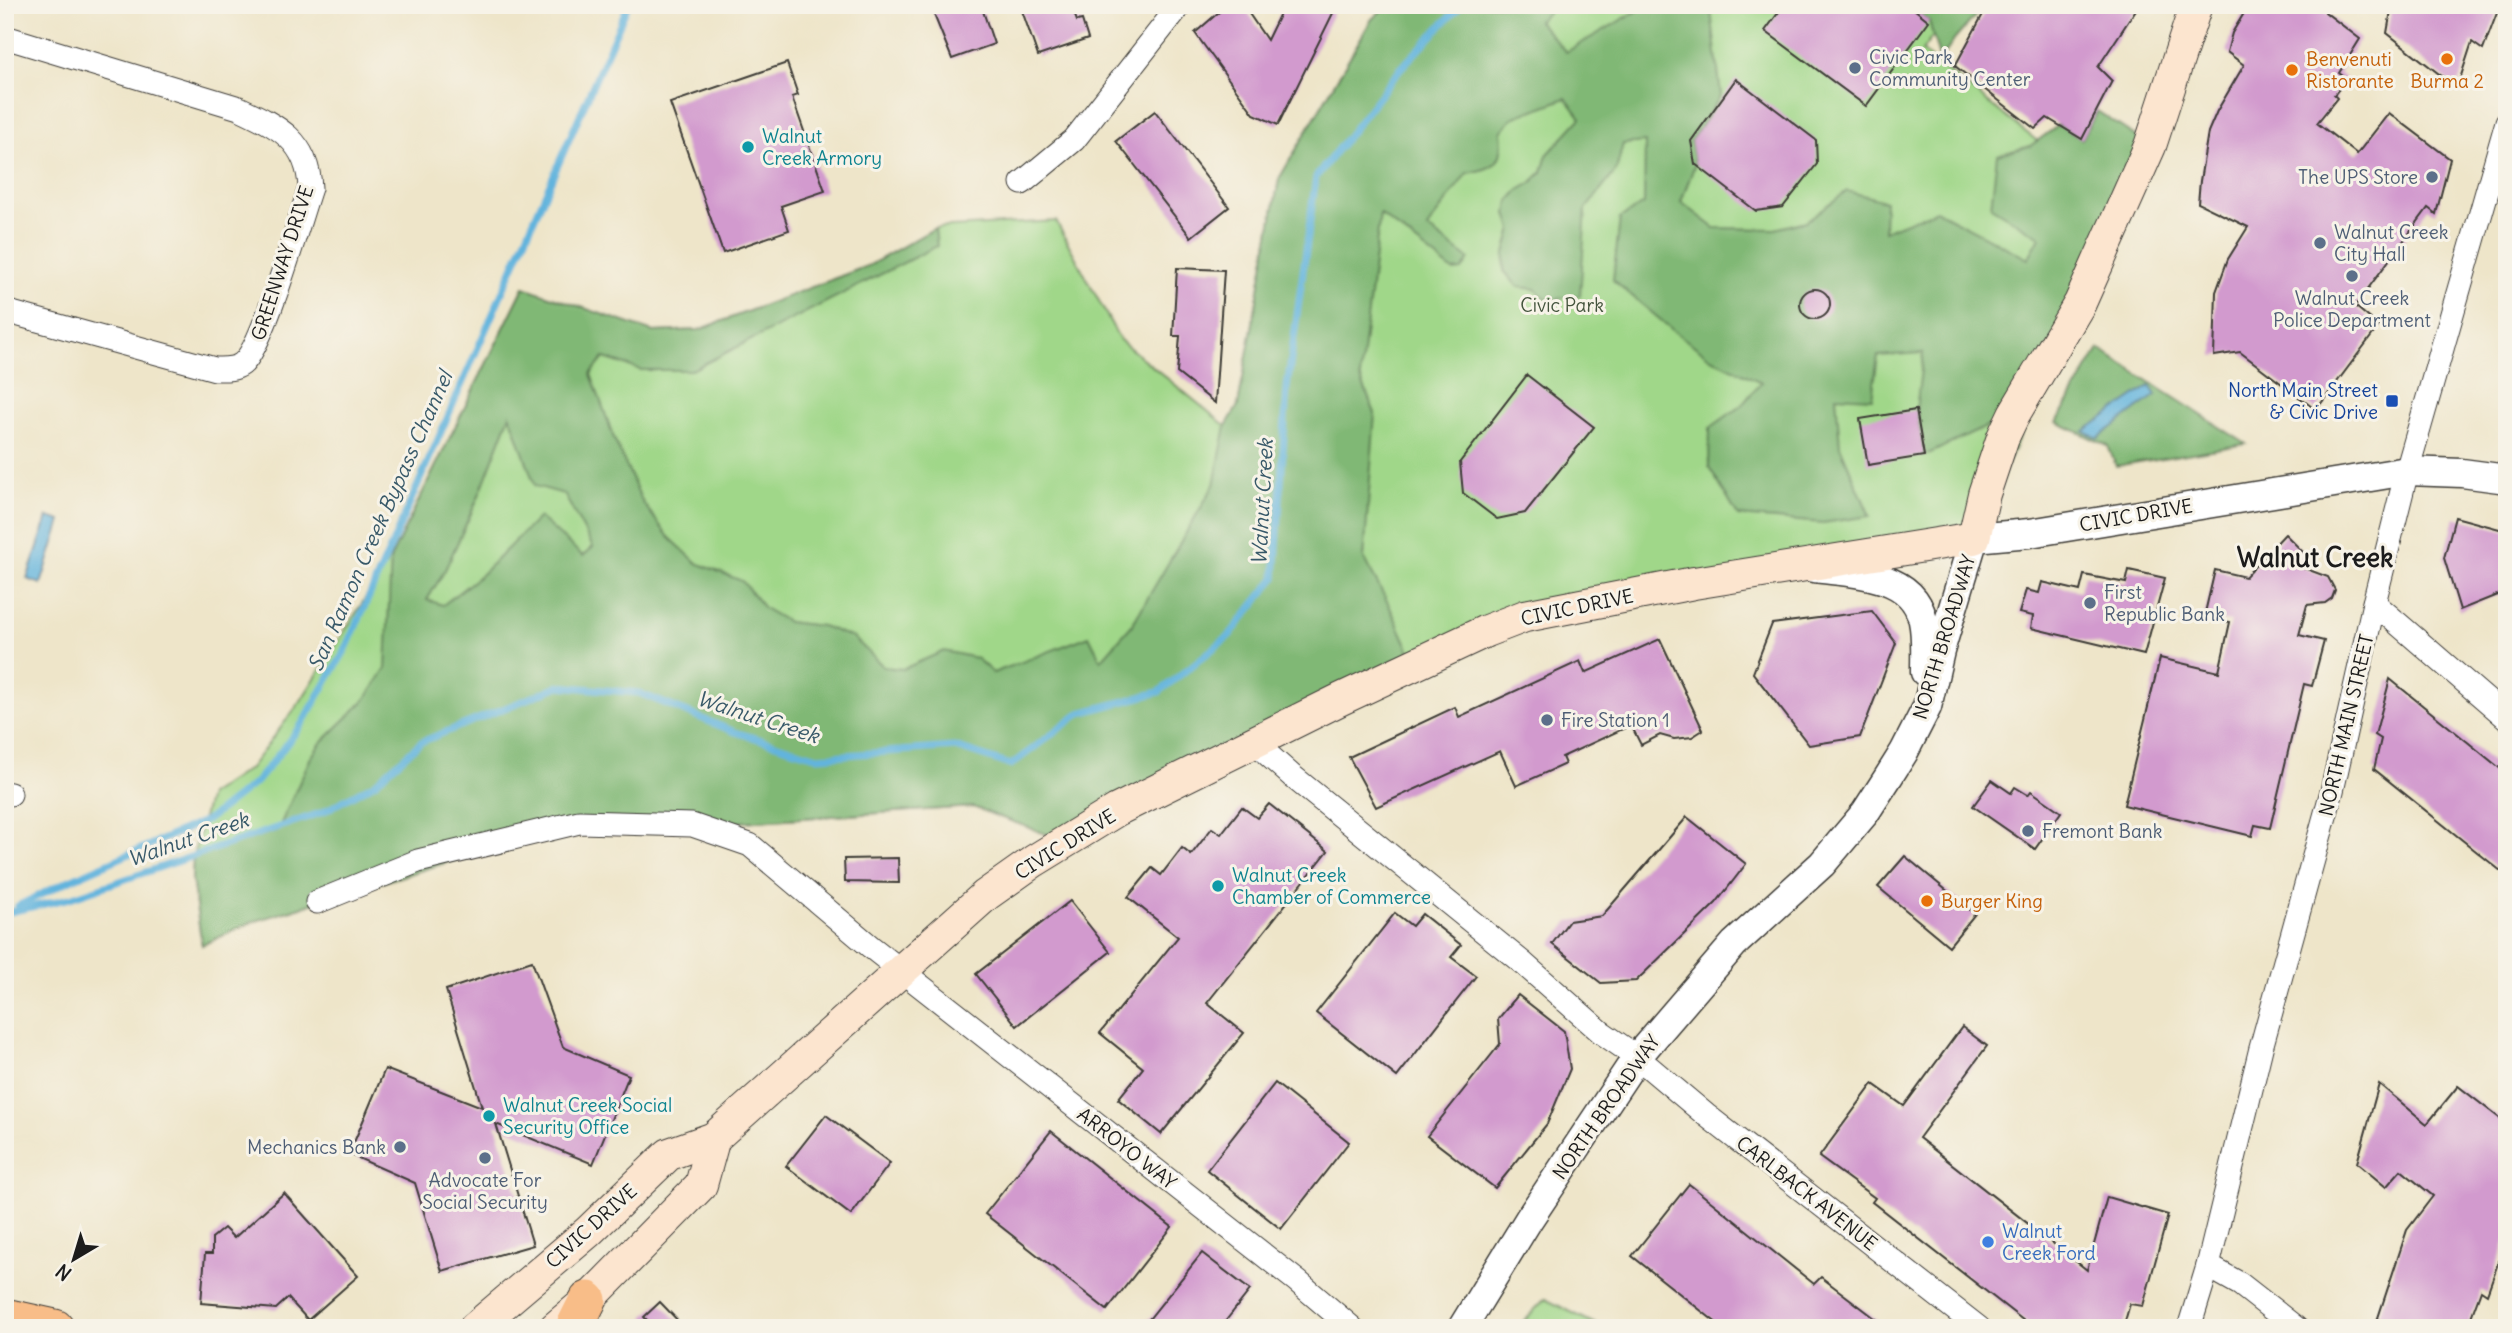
<svg xmlns="http://www.w3.org/2000/svg" width="2512" height="1333" font-family="Delius,sans-serif">
<style>
.green{fill:#a0d789;stroke:#5e7a52;stroke-width:2}
.forest{fill:#80b875;stroke:#4e6a48;stroke-width:2;fill-rule:evenodd}
.water{fill:#62b4dd;stroke:#3f687c;stroke-width:2}
.lines{fill:none;stroke-linecap:round;stroke-linejoin:round}
.stream{stroke:#62b4dd;stroke-width:7}
.building{fill:#d29ace}
.minor-casing{stroke:#3c3a36;stroke-width:25}
.tertiary-casing{stroke:#3c3a36;stroke-width:31}
.secondary-casing{stroke:#3c3a36;stroke-width:34}
.trunk-casing{stroke:#3c3a36;stroke-width:39}
.minor{stroke:#fff;stroke-width:23}
.tertiary{stroke:#fff;stroke-width:28}
.secondary{stroke:#fce5cf;stroke-width:32}
.trunk{stroke:#f8bd88;stroke-width:37}
.food-dot{fill:#e8710a;stroke:#f7f3e8;stroke-width:2.5}
.service-dot{fill:#5c6f8a;stroke:#f7f3e8;stroke-width:2.5}
.culture-dot{fill:#0f9aa8;stroke:#f7f3e8;stroke-width:2.5}
.transit-dot{fill:#1a4fb4;stroke:#f7f3e8;stroke-width:2.5}
.shop-dot{fill:#3f7fe0;stroke:#f7f3e8;stroke-width:2.5}
.labels{text-anchor:middle;dominant-baseline:central;stroke-width:6;stroke-linejoin:round;paint-order:stroke}
.service-label{font-size:19px;fill:#4e5e75;stroke:#f7f3e8;text-anchor:start}
.food-label{font-size:19px;fill:#c56008;stroke:#f7f3e8;text-anchor:start}
.culture-label{font-size:19px;fill:#0d838f;stroke:#f7f3e8;text-anchor:start}
.street-label{font-size:19px;fill:#1c1c1c;stroke:#f7f3e8}
.park-label{font-size:19px;fill:#44543d;stroke:#f7f3e8}
.transit-label{font-size:19px;fill:#164399;stroke:#f7f3e8;text-anchor:end}
.shop-label{font-size:19px;fill:#366cbe;stroke:#f7f3e8;text-anchor:start}
.water-label{font-size:21px;font-style:italic;fill:#385969;stroke:#f7f3e8}
.district-label{font-size:26px;font-weight:bold;fill:#1c1c1c;stroke:#f7f3e8}
</style>
<rect width="100%" height="100%" fill="#f7f3e8"/>
<filter id="ink" filterUnits="userSpaceOnUse"><feTurbulence type="fractalNoise" baseFrequency=".0143" numOctaves="2"/><feDisplacementMap in="SourceGraphic" scale="14" xChannelSelector="R" yChannelSelector="G"/><feConvolveMatrix kernelMatrix="1 2 1 2 8 2 1 2 1" color-interpolation-filters="sRGB"/></filter>
<filter id="wash" filterUnits="userSpaceOnUse"><feTurbulence type="fractalNoise" baseFrequency=".00686" numOctaves="4" result="noise"/><feDisplacementMap in="SourceGraphic" scale="28" xChannelSelector="R" yChannelSelector="G"/><feGaussianBlur stdDeviation="1.57" result="paint"/><feColorMatrix in="noise" values="0 0 0 0 0 0 0 0 0 0 0 0 0 0 0 0 0 1.4 0 .05"/><feComposite in="paint" operator="in"/></filter>
<g filter="url(#wash)">
<rect width="100%" height="100%" fill="#eee5c9"/>
<g class="green">
<path d="M1388,5H1956L1922,51L2123,208L1974,538L1525,616L1065,841L973,807L692,825L579,822L252,922L202,945L192,879L193,857L209,795L250,768L300,702L391,557L524,287L571,306L653,332L699,330L870,265L935,228L1056,221L1120,340L1226,426L1238,406L1279,179L1372,19Z"/>
<path d="M1545,1299L1603,1328H1517Z"/>
</g>
<g class="forest">
<path d="M1388,5H1557L1538,21L1566,52L1647,5H1689L1711,11L1721,95L1691,141L1695,164L1681,202L1715,228L1775,229L1806,221L1847,191L1885,201L1884,231L1936,210L2028,259L2040,237L1991,207L1997,155L2030,146L2059,125L2082,139L2097,111L2150,146L2014,414L1924,456L1916,410L1923,353L1878,356L1872,398L1836,396L1840,446L1870,516L1823,523L1738,516L1709,467L1710,428L1742,405L1761,382L1711,358L1675,332L1613,280L1620,218L1644,204L1645,142L1623,144L1616,171L1586,209L1580,296L1548,300L1535,289L1518,287L1504,271L1505,253L1512,229L1507,214L1509,201L1519,190L1531,183L1542,172L1547,155L1581,118L1566,98L1512,118L1501,132C1505,162 1495,169 1467,173L1427,228L1469,259L1462,270L1453,271L1380,214L1360,377L1375,413L1364,559L1388,603L1416,664L1065,841L973,807L692,825L579,822L252,922L202,945L192,879L193,857L278,830L310,759L321,743L364,701L386,669L391,557L524,287L653,332L699,330L870,265L935,228L937,246L692,370H641L604,358L591,374L615,441L643,503L669,537L697,563L742,581L764,608L788,622L822,626L854,638L884,667L903,669L944,651L976,658L993,673L1089,636L1101,660L1132,625L1214,485L1226,426L1238,406L1279,179L1372,19ZM510,415L535,486L564,494L593,547L583,556L539,517L483,573L443,605L427,600L445,570L478,498Z"/>
<path d="M1909,5H1985L1955,39L1940,61L1929,21Z"/>
<path d="M2099,349L2246,444L2116,466L2108,446L2057,422Z"/>
</g>
<g class="water">
<path d="M2150,386L2156,395L2098,438L2084,431Z"/>
<path d="M48,517L61,521L41,584L27,579Z"/>
</g>
<g class="lines">
<g class="stream">
<path d="M18,906L70,880L209,819L256,782L278,755L302,724L346,649L628,5"/>
<path d="M5,913L70,898L323,812L375,783L421,742L559,686L639,693L735,732L818,757L955,747L1011,765L1080,713L1159,692L1229,636L1275,578L1287,388L1316,177L1400,69L1461,5"/>
</g>
</g>
<g id="blocks">
<g class="building">
<path d="M930,5H981L994,44L952,59Z"/>
<path d="M1020,5H1071L1077,21L1082,20L1088,39L1038,56Z"/>
<path d="M1227,5H1243L1267,40L1284,5H1337L1278,125L1254,114L1195,33Z"/>
<path d="M1784,5H1909L1929,21L1866,106L1765,31Z"/>
<path d="M1988,5H2139L2098,67L2112,81L2082,139L2047,118L2035,129L1955,66Z"/>
<path d="M2249,5H2327L2325,12L2360,39L2339,73L2347,79L2334,95L2337,98L2317,123L2357,154L2389,113L2450,159L2436,214L2428,208L2355,306L2379,326L2316,410L2240,352L2214,356L2216,292L2228,259L2248,227L2198,203L2200,181L2208,132L2217,111L2244,65L2227,52L2232,33Z"/>
<path d="M2392,5H2500L2483,50L2472,42L2457,88L2387,33Z"/>
<path d="M787,63L798,95L792,97L825,191L781,206L789,230L723,253L670,103Z"/>
<path d="M1736,79L1816,140L1817,164L1783,207L1756,211L1695,164L1691,141Z"/>
<path d="M1155,111L1229,207L1191,237L1116,141Z"/>
<path d="M1177,268L1224,270L1215,403L1177,373L1180,336H1173Z"/>
<circle cx="1815" cy="304" r="15"/>
<path d="M1527,375L1594,427L1525,513L1497,519L1463,493L1460,462Z"/>
<path d="M1916,410L1924,456L1868,465L1860,419Z"/>
<path d="M2455,517L2507,531V591L2460,610L2444,558Z"/>
<path d="M2285,534L2309,558L2301,567L2328,577L2335,590L2332,598L2325,603L2307,605L2299,635L2324,641L2312,686L2304,684L2270,828L2255,825L2252,836L2124,805L2160,658L2219,672L2230,622L2204,617L2215,570L2245,577Z"/>
<path d="M2129,570L2165,578L2144,655L2031,628L2033,616L2019,613L2026,590L2039,593L2042,582L2080,591L2084,575L2126,583Z"/>
<path d="M1872,611L1896,643L1860,737L1809,745L1753,673L1772,624Z"/>
<path d="M1660,639L1703,730L1692,737L1674,739L1660,735L1641,745L1631,725L1562,757L1565,764L1516,786L1500,751L1376,807L1349,757L1455,707L1459,717L1580,661L1585,673Z"/>
<path d="M2390,679L2507,774V876L2374,769L2381,739L2375,735Z"/>
<path d="M1992,780L2011,793L2015,787L2028,795L2031,791L2061,812L2035,849L1973,806Z"/>
<path d="M1269,804L1328,851L1207,1003L1244,1033L1161,1134L1118,1099L1143,1068L1100,1033L1178,937L1128,897L1152,868L1161,875L1182,848L1191,855L1212,828L1221,834L1242,807L1257,818Z"/>
<path d="M1687,817L1746,864L1716,903L1636,981L1601,983L1552,944L1569,921L1602,916Z"/>
<path d="M1905,856L1975,914L1949,946L1878,887Z"/>
<path d="M898,858L899,883L845,882L844,859Z"/>
<path d="M1070,901L1110,952L1017,1026L976,974Z"/>
<path d="M1395,913L1412,926L1422,914L1461,945L1451,957L1476,976L1397,1077L1316,1013Z"/>
<path d="M532,961L563,1047L629,1075L593,1164L496,1124L533,1245L442,1271L415,1183L349,1154L385,1069L482,1107L446,990Z"/>
<path d="M1518,995L1564,1031L1570,1069L1547,1124L1495,1188L1427,1136L1500,1044L1498,1019Z"/>
<path d="M1962,1027L1987,1046L1919,1138L2087,1270L2107,1197L2168,1215L2143,1306L2130,1304L2123,1328H2033L1872,1202L1875,1198L1819,1157L1873,1084L1904,1106Z"/>
<path d="M1275,1083L1349,1142L1281,1229L1207,1170Z"/>
<path d="M2379,1084L2427,1124L2458,1086L2507,1124V1238L2487,1294L2481,1290L2467,1328H2386L2377,1321L2407,1230L2433,1196L2401,1170L2386,1187L2357,1163Z"/>
<path d="M826,1115L890,1163L851,1215L786,1166Z"/>
<path d="M1051,1131L1172,1227L1107,1310L985,1214Z"/>
<path d="M1689,1184L1814,1284L1821,1277L1888,1328H1723L1632,1256Z"/>
<path d="M284,1193L358,1276L308,1320L288,1298L276,1309L201,1303L205,1254H212V1238L224,1228L234,1238Z"/>
<path d="M1202,1253L1250,1290L1220,1328H1142Z"/>
<path d="M660,1302L685,1328H655L644,1317Z"/>
</g>
</g>
</g>
<g filter="url(#ink)">
<use href="#blocks" fill-opacity="0" stroke="#3c3a36" stroke-width="2"/>
<g class="lines">
<g class="minor-casing">
<g id="minor">
<path d="M5,37L239,108C277,126 308,140 310,188C299,220 263,348 242,364C234,370 224,369 215,369L5,311"/>
<path d="M1022,183L1074,140L1180,5"/>
<path d="M2374,603L2507,718"/>
<path d="M1255,743L1292,776L1524,964L1601,1032L1637,1057L1706,1115L1979,1328"/>
<path d="M5,793L10,794"/>
<path d="M317,902L418,861L579,822L692,825L750,845L871,947L1297,1281L1352,1328"/>
<path d="M2208,1266L2240,1284L2296,1328"/>
<path d="M2189,1328L2208,1266L2261,1048L2332,791L2374,603L2407,471L2507,122"/>
</g>
</g>
<g class="tertiary-casing">
<g id="tertiary">
<path d="M1813,568C1856,574 1918,572 1924,627C1926,642 1925,657 1925,672"/>
<path d="M1462,1328L1529,1219L1637,1057L1734,944L1822,864L1865,813L1887,779L1904,752L1927,707L1940,651L1974,538L2030,533L2407,471L2462,473L2507,479"/>
</g>
</g>
<g class="secondary-casing">
<g id="secondary">
<path d="M475,1328L588,1232L669,1154L714,1138L986,895L1034,861L1117,810L1339,700L1486,631L1525,616L1694,583L1974,538L1984,494L2003,437L2014,414L2080,303L2150,146L2196,5"/>
<path d="M555,1328L588,1300L701,1185L714,1138"/>
</g>
</g>
<g class="trunk-casing">
<g id="trunk">
<path d="M5,1317L55,1328"/>
<path d="M574,1328L588,1300"/>
</g>
</g>
<use href="#minor" class="minor"/>
<use href="#tertiary" class="tertiary"/>
<use href="#secondary" class="secondary"/>
<use href="#trunk" class="trunk"/>
</g>
</g>
<g class="food-dot">
<circle cx="2447" cy="59" r="7"/>
<circle cx="2292" cy="70" r="7"/>
<circle cx="1927" cy="901" r="7"/>
</g>
<g class="service-dot">
<circle cx="1855" cy="68" r="7"/>
<circle cx="2432" cy="177" r="7"/>
<circle cx="2320" cy="243" r="7"/>
<circle cx="2352" cy="276" r="7"/>
<circle cx="2090" cy="603" r="7"/>
<circle cx="1547" cy="720" r="7"/>
<circle cx="2028" cy="831" r="7"/>
<circle cx="400" cy="1147" r="7"/>
<circle cx="485" cy="1158" r="7"/>
</g>
<g class="culture-dot">
<circle cx="748" cy="147" r="7"/>
<circle cx="1218" cy="886" r="7"/>
<circle cx="489" cy="1116" r="7"/>
</g>
<rect class="transit-dot" x="2385" y="394" width="14" height="14" rx="3.5"/>
<circle class="shop-dot" cx="1988" cy="1242" r="7"/>
<g class="labels">
<g class="service-label">
<text x="1869" y="57">Civic Park<tspan x="1869" dy="22">Community Center</tspan></text>
<text x="2418" y="177" text-anchor="end">The UPS Store</text>
<text x="2334" y="232">Walnut Creek<tspan x="2334" dy="22">City Hall</tspan></text>
<text x="2352" y="298" text-anchor="middle">Walnut Creek<tspan x="2352" dy="22">Police Department</tspan></text>
<text x="2104" y="592">First<tspan x="2104" dy="22">Republic Bank</tspan></text>
<text x="1561" y="720">Fire Station 1</text>
<text x="2042" y="831">Fremont Bank</text>
<text x="386" y="1147" text-anchor="end">Mechanics Bank</text>
<text x="485" y="1180" text-anchor="middle">Advocate For<tspan x="485" dy="22">Social Security</tspan></text>
</g>
<g class="food-label">
<text x="2306" y="59">Benvenuti<tspan x="2306" dy="22">Ristorante</tspan></text>
<text x="2447" y="81" text-anchor="middle">Burma 2</text>
<text x="1941" y="901">Burger King</text>
</g>
<g class="culture-label">
<text x="762" y="136">Walnut<tspan x="762" dy="22">Creek Armory</tspan></text>
<text x="1232" y="875">Walnut Creek<tspan x="1232" dy="22">Chamber of Commerce</tspan></text>
<text x="503" y="1105">Walnut Creek Social<tspan x="503" dy="22">Security Office</tspan></text>
</g>
<g class="street-label">
<text transform="translate(282 263) rotate(-72)">GREENWAY DRIVE</text>
<text transform="translate(2136 515) rotate(-10)">CIVIC DRIVE</text>
<text transform="translate(1577 607) rotate(-12)">CIVIC DRIVE</text>
<text transform="translate(1944 637) rotate(-73)">NORTH BROADWAY</text>
<text transform="translate(2346 725) rotate(-77)">NORTH MAIN STREET</text>
<text transform="translate(1065 844) rotate(-32)">CIVIC DRIVE</text>
<text transform="translate(1606 1107) rotate(-55)">NORTH BROADWAY</text>
<text transform="translate(1127 1148) rotate(38)">ARROYO WAY</text>
<text transform="translate(1807 1193) rotate(38)">CARLBACK AVENUE</text>
<text transform="translate(591 1226) rotate(-42)">CIVIC DRIVE</text>
</g>
<g class="park-label">
<text x="1562" y="305">Civic Park</text>
</g>
<g class="transit-label">
<text x="2378" y="390">North Main Street<tspan x="2378" dy="22">&amp; Civic Drive</tspan></text>
</g>
<g class="shop-label">
<text x="2002" y="1231">Walnut<tspan x="2002" dy="22">Creek Ford</tspan></text>
</g>
<g class="water-label">
<text transform="translate(1262 502) rotate(-87)">Walnut Creek</text>
<text transform="translate(380 521) rotate(-66)">San Ramon Creek Bypass Channel</text>
<text transform="translate(758 717) rotate(18)">Walnut Creek</text>
<text transform="translate(188 839) rotate(-19)">Walnut Creek</text>
</g>
<g class="district-label">
<text x="2315" y="557">Walnut Creek</text>
</g>
</g>
<rect width="2512" height="1333" fill="none" stroke="#f7f3e8" stroke-width="28"/>
<g transform="translate(74 1259) rotate(218)" stroke="#f7f3e8" stroke-width="5" paint-order="stroke">
<path d="M0-5L12 26L0 18L-12 26Z" fill="#1c1c1c"/>
<text y="-10" font-size="19" font-weight="bold" text-anchor="middle" fill="#1c1c1c">N</text>
</g>
</svg>
